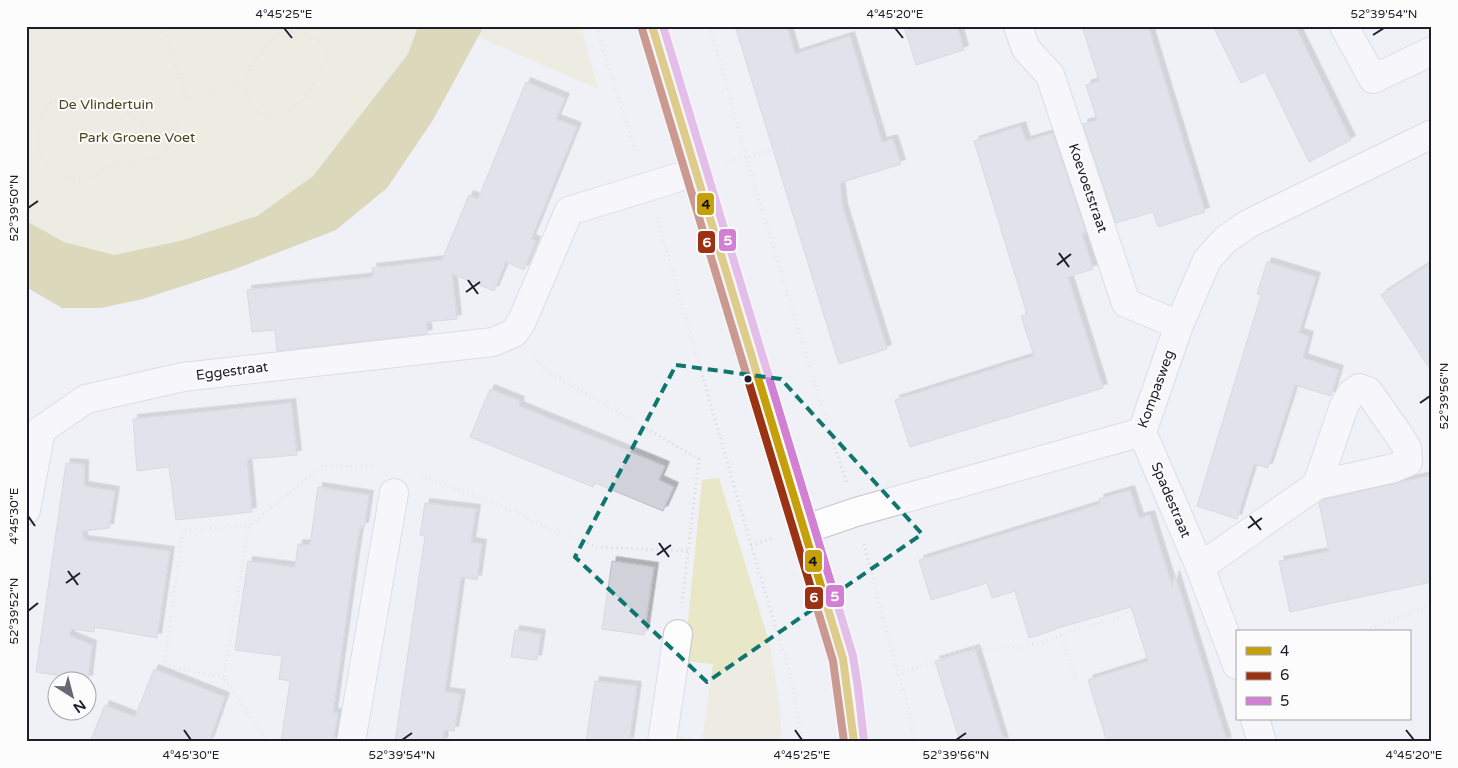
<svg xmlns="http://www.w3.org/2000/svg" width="1458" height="768" font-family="'Varela Round',sans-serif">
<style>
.green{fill:#e8e7c7}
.water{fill:#c0ba73}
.building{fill:#d0d1d9;stroke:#bcbcc4;filter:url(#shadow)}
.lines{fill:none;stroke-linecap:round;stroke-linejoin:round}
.street-casing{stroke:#c4c4cd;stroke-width:30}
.secondary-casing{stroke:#c4c4cd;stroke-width:30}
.path{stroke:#d7d8d9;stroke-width:3;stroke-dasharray:1 4;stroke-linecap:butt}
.street{stroke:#fdfdfe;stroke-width:28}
.secondary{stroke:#fdfdfe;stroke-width:28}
.bus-1-casing{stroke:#fcfcfc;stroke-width:11}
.bus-2-casing{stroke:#fcfcfc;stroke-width:11}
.bus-3-casing{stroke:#fcfcfc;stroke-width:11}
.bus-1{stroke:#c6a00a;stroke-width:8}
.bus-2{stroke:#9b3214;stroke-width:8}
.bus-3{stroke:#d280d4;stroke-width:8}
.marked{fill:none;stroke:#0f766e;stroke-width:4;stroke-dasharray:10 6;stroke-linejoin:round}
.ticks{fill:none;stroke:#1d1e29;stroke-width:2}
.bus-dot{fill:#1d1e29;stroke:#fcfcfc;stroke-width:2}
.labels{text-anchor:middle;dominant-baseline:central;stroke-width:4;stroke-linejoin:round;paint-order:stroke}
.park-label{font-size:14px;fill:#474419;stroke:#fcfcfc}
.street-label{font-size:14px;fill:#1d1e29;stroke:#fcfcfc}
.line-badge{stroke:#fcfcfc;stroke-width:2}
.badge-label{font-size:14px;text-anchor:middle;font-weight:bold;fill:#fff}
.pale-badge-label{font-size:14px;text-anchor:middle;font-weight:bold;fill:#111}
.neatline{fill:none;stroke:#1d1e29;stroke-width:2}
.ticks-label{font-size:12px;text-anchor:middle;fill:#1d1e29}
</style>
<defs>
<filter id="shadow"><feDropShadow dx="4.5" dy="-4.5" stdDeviation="0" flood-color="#0004"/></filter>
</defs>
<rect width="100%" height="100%" fill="#f0f1f7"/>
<g class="green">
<path d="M26,26H418L408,54L313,176L257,216L180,241L114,255L64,242L26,221Z"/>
<path d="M456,26H581L598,89L478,37Z"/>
<path d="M719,478L770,645L780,708L782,742H679V736L702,740L713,664L684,661L702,480Z"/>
</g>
<path class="water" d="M418,26H484L433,120L387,188L336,230L238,268L143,299L101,308H62L26,287V221L64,242L114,255L180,241L257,216L313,176L408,54Z"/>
<g class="building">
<path d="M735,26H787L795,54L850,36L882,142L893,139L901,164L840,183L843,208L887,349L839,364Z"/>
<path d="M904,26H957L964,50L916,65Z"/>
<path d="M1082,26H1148L1205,212L1158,227L1153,212L1116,223L1083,124L1097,120L1086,85L1099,81Z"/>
<path d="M1213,26H1295L1351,140L1309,162L1265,72L1241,83Z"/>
<path d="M526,82L565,98L556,119L577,127L531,239L536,241L524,270L506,262L494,291L452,274L457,319L426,322L428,334L277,351L275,330L252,332L247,290L373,277L372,268L442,260L469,195L478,199Z"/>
<path d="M1021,126L1026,141L1053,133L1086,232L1082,234L1093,269L1068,277L1103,388L910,447L895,400L1034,356L1021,316L1027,314L974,141Z"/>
<path d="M1267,262L1316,277L1299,333L1309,336L1303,358L1339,370L1331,396L1295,385L1268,468L1254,464L1237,519L1197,506L1261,295L1257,294Z"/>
<path d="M1432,262V372L1381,295Z"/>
<path d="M490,389L520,401L519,406L665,466L659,480L674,487L663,511L595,483L593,487L470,437Z"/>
<path d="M291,403L297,455L247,459L252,512L176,520L169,467L137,471L133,419Z"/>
<path d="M66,463L84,464V486L115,491L109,528L83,531V540L170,551L157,638L95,627L94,632L71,629L70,636L92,645L88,680L36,672Z"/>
<path d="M1432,475V582L1290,612L1279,561L1329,551L1319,503L1323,500Z"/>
<path d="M318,487L369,495L364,527H360L355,557L333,713H338L333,742H281L290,681L279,679L282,656L235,650L238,627L248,561L295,567L298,544L310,545Z"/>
<path d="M1130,490L1139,518L1150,515L1172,586L1175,575L1227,742H1107L1088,680L1148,661L1131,607L1055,629V630L1029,638L1015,591L992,598L987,583L931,600L919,560L1100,504L1099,499Z"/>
<path d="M425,503L476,509L471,542L482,544L477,580L461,577L445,692L461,694L454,731L444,730L443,742H395L425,536L420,535Z"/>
<path d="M612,561L654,567L644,635L602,629Z"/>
<path d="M515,630L541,634L537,660L511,657Z"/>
<path d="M975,649L979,661L1004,742H960L935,661Z"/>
<path d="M154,669L225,697L209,742H90L105,705L135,717Z"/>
<path d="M595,681L637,686L629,742H586Z"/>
</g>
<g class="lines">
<g class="street-casing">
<g id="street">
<path d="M1018,26L1026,49L1050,75L1126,303L1179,325"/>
<path d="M1344,26L1373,79L1432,51"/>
<path d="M1142,432L1200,567L1237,665"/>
<path d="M26,510L41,430L86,399L183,377L493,342L514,333L522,321L569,211L696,172"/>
<path d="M803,530L856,512L1142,432L1179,325L1207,260L1225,240L1248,224L1432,134"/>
<path d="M1200,567L1317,485L1394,468L1408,462L1407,448L1399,435L1368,391L1359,388L1351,394L1344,406L1317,485"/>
<path d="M1255,719L1262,742"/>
<path d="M351,742L394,493"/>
<path d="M662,742L678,634"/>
</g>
</g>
<g class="secondary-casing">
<path id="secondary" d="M652,26L843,659L848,689L854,742"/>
</g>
<g class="path">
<path d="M163,26L187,99L239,86L245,88"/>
<path d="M596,26L637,157"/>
<path d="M709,26L721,65L746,157L832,440L847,483"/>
<path d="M295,32C304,33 323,41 327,50C330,59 322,68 318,74C313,83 310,92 302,100C289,114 262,125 251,104C240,82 248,70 261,52C266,45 271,37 280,34C284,32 290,32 295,32Z"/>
<path d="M169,149C154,134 126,106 105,102C97,101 88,100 79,99C71,98 61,97 53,101C44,105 42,115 40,123C39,128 38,133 38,138C37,159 52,177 74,180C97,183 104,162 122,162C145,162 171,160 176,133C177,124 174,115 176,106L182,101L187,99"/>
<path d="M725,163L888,119"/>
<path d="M657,217L751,545L792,681L802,742"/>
<path d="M534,356L546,371L699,459L682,603"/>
<path d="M421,476L524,515L530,521L597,547L689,551"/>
<path d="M864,544L887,634L910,714L914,742"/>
<path d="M751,545L774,538"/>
<path d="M1361,632L1432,605"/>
<path d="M1061,635L1076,679"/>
<path d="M898,675L970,647L981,649L1024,647L1053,639L1066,632L1116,619L1137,606L1134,597L1173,585"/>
<path d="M224,678L164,665L183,530L249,526"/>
<path d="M268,742L224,678L249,526L322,466L374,467"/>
</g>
<use href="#street" class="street"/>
<use href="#secondary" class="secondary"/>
<g class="bus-1-casing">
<path id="bus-1" d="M652,26L843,659L854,742"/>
</g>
<g class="bus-2-casing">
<path id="bus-2" d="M642,29L833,661L844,742"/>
</g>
<g class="bus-3-casing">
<path id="bus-3" d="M663,26L853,656L858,688L864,741"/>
</g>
<use href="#bus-1" class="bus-1"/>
<use href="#bus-2" class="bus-2"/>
<use href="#bus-3" class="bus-3"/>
</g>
<path d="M0 0H1458V768H0ZM676,365L781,379L922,534L707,682L575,557Z" fill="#f0f1f7" fill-opacity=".55" fill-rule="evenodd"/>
<path class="marked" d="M676,365L781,379L922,534L707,682L575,557Z"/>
<path class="ticks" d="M284,28L292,38M895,28L903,38M1373,35L1384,28M28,208L38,201M1059,253L1069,267M1057,265L1071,254M468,280L478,294M466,292L480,282M1420,403L1430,396M28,516L35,526M1250,516L1261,530M1248,528L1262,518M659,543L669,557M657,555L671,545M68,571L78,585M66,583L80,573M28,611L38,603M184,730L191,740M795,730L802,740M1406,730L1414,740M402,740L412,733M956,740L966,733"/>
<circle class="bus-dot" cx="748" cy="379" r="4.5"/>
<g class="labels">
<g class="park-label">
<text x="106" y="104">De Vlindertuin</text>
<text x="137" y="137">Park Groene Voet</text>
</g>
<g class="street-label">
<text transform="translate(1088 188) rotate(71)">Koevoetstraat</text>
<text transform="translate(232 371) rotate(-7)">Eggestraat</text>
<text transform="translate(1156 389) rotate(-70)">Kompasweg</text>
<text transform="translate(1171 500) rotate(67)">Spadestraat</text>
</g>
</g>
<g class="line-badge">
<rect x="696" y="192" width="19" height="24" rx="5" fill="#c6a00a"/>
<rect x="718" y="228" width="19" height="24" rx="5" fill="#d280d4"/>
<rect x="697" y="230" width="19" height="24" rx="5" fill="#9b3214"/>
<rect x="804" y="549" width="19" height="24" rx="5" fill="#c6a00a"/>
<rect x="825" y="584" width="20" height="24" rx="5" fill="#d280d4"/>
<rect x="804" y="586" width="20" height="24" rx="5" fill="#9b3214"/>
</g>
<g class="badge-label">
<text x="728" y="245">5</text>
<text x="707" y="247">6</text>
<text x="835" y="601">5</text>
<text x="814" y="602">6</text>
</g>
<g class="pale-badge-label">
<text x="706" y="209">4</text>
<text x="813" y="566">4</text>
</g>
<rect width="1458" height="768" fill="none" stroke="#fcfcfc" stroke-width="55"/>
<rect x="1236" y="630" width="175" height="90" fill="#fcfcfc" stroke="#a3a3a8"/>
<rect x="1246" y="647" width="25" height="8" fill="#c6a00a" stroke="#a3a3a8"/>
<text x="1280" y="656" font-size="15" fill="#1d1e29">4</text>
<rect x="1246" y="672" width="25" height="8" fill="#9b3214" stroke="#a3a3a8"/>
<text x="1280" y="680" font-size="15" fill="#1d1e29">6</text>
<rect x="1246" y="697" width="25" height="8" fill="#d280d4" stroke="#a3a3a8"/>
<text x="1280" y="706" font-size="15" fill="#1d1e29">5</text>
<g transform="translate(72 696) rotate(144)"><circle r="24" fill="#fcfcfc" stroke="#a3a3a8"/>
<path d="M0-4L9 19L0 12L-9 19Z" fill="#676871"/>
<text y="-8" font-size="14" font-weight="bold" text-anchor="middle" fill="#1d1e29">N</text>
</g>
<rect x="28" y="28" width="1402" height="712" class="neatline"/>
<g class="ticks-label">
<text x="284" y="18">4°45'25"E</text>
<text x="895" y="18">4°45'20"E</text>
<text x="1384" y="18">52°39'54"N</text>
<text transform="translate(14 208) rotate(-90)" y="4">52°39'50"N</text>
<text transform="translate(1444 396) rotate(-90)" y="4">52°39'56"N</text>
<text transform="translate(14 516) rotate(-90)" y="4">4°45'30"E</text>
<text transform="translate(14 611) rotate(-90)" y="4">52°39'52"N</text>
<text x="191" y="759">4°45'30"E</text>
<text x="402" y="759">52°39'54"N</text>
<text x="802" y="759">4°45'25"E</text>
<text x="956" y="759">52°39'56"N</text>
<text x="1414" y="759">4°45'20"E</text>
</g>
</svg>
